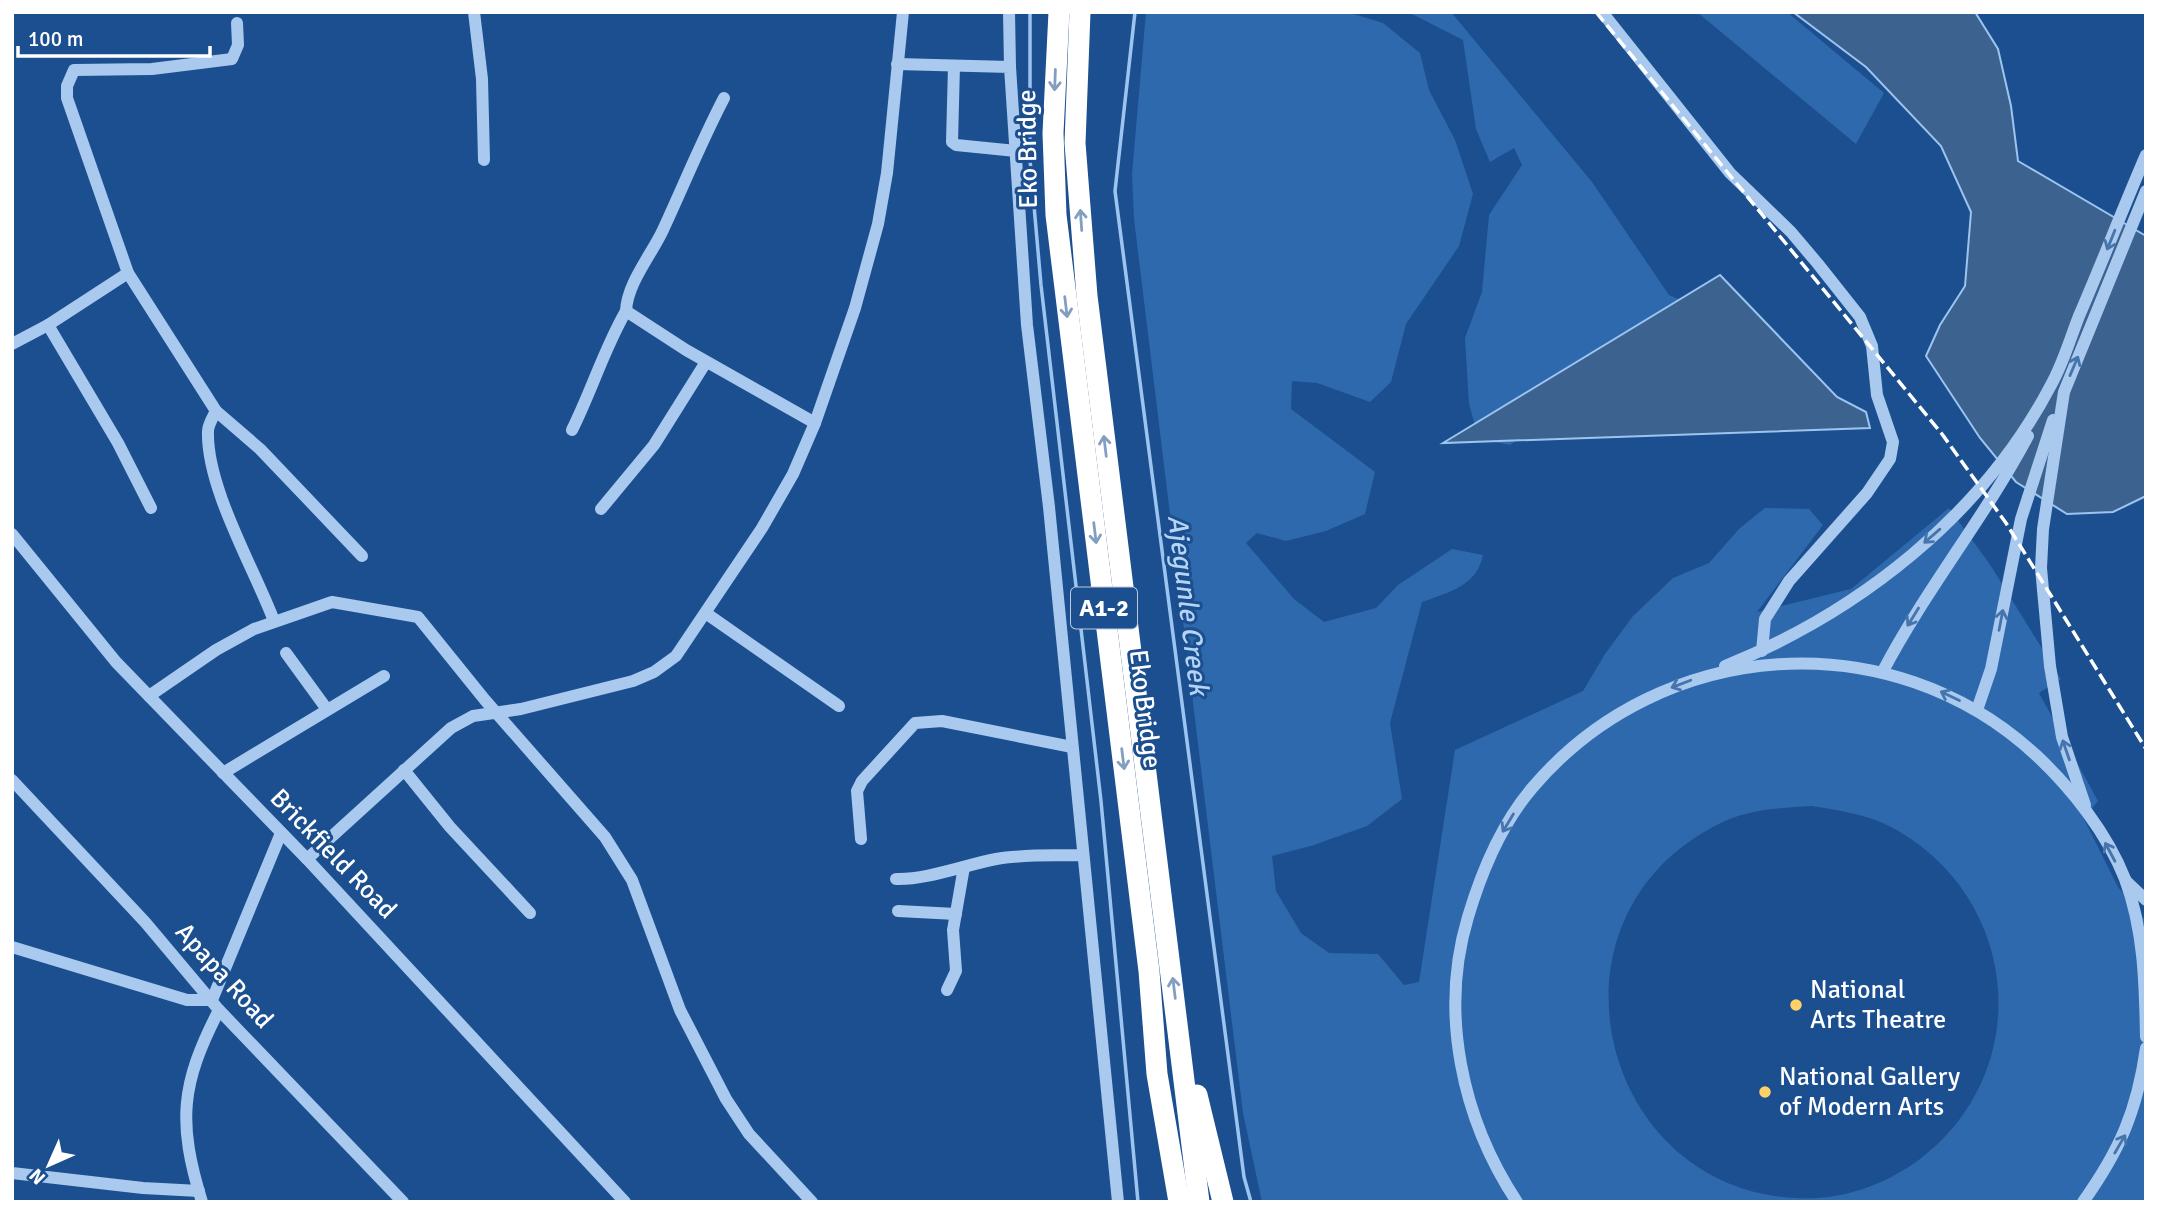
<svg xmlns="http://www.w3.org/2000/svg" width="2158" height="1214" font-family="Signika,sans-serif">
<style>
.green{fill:#2e69ad;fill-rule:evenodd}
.water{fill:#3c6290;stroke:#9cc4f0;stroke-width:2}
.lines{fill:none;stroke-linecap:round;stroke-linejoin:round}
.stream{stroke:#9cc4f0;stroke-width:3.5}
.minor{stroke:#a9c9ee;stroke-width:12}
.highway{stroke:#fff;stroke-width:21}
.rail{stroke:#fff;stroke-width:3.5;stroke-dasharray:12 5;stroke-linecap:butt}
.oneway{stroke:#829ec1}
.oneway2{stroke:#4674ac}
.poi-dot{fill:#ffd166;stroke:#1b4f8f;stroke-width:2.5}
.labels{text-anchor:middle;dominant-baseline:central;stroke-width:6;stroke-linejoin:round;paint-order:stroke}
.shield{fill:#1b4f8f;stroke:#bbcadd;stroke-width:2}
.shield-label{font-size:24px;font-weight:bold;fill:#fff}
.street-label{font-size:26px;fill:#fff;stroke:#1b4f8f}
.poi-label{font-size:26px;fill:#fff;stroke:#1b4f8f;text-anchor:start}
.water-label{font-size:28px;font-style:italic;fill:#b5d3f5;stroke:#1b4f8f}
</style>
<rect width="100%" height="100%" fill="#1b4f8f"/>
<g class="green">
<path d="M1146,12H1347L1383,23L1420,53L1429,90L1455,140L1473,194L1459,246L1406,324L1391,382L1370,402L1317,383L1292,381L1291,409L1375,472L1365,514L1326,531L1286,541L1257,533L1246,543L1294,599L1324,622L1376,608L1398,585L1452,549L1483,555C1477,586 1449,592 1422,602L1390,723L1402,799L1367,826L1311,846L1272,856L1276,891L1301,933L1329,953L1378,954L1404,985L1419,982L1455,750L1583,691L1605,654L1633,616L1673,578L1709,563L1740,528L1765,508L1809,509L1823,525L1757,612L1851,589L1949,508L1991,566L2061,679L2039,693L2098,801L2084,819L2118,887L2146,921V1202H1262L1243,1113L1134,219L1132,174ZM1812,806C1842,811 1873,815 1900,832C2022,905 2033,1073 1920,1159C1891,1181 1853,1196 1817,1198C1602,1208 1526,917 1721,823C1749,809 1781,808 1812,806Z"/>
<path d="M1408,12H1451L1592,182L1669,295L1700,308L1510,445L1479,439L1469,404L1465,338L1482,292L1489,215L1522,165L1514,148L1490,162L1476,129L1463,40Z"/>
<path d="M1697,12H1787L1884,93L1856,144Z"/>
</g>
<g class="water">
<path d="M1793,12H1975L1998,49L2011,106L2018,161L2146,236V496L2113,512L2067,514L2016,482L1980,438L1926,356L1940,325L1965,286L1971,212L1941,146L1866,67Z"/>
<path d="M1720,275L1837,397L1866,412L1870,428L1443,443Z"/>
</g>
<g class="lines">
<g class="stream">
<path d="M1030,12V160L1041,285L1101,801L1138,1202"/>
<path d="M1135,12L1115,191L1244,1177L1251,1202"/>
</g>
<g class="minor">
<path d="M474,12L482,79L484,160"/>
<path d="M1009,12L1010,67"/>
<path d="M1602,12L1730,173L1791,232L1818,264L1860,317L1872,346L1877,395L1893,442L1890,459L1867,493L1789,581L1765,619L1762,651"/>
<path d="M237,23L238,45L232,59L152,69L74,70L67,86V98L128,273L216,411L260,449L362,556"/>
<path d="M897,64L1010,67L1027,325L1049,507L1118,1202"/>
<path d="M954,66L952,142L956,145L1016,151"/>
<path d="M724,98C701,142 683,187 662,232C651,255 627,284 626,311L686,350L815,423"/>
<path d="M48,325L118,443L151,508"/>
<path d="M12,344L48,325L128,273"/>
<path d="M216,411C213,417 208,425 208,431C206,487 254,568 274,621"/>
<path d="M572,430C592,390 604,349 626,311"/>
<path d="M601,509L654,445L706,362"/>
<path d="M12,534L116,662L307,859L625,1202"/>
<path d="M707,614L839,706"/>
<path d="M286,653L326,708"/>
<path d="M1725,666C1859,612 1983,515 2051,385C2063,364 2070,339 2079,316C2102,263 2123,208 2146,155"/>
<path d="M1883,671C1926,589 1985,517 2028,436"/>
<path d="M149,696L216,650L254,629L332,602L418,617L485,700L605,837L632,880L680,1010L726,1099L749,1134L812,1202"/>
<path d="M1977,710L1991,669L2021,519L2053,420"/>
<path d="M404,770L450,827L530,913"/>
<path d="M223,773L384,676"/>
<path d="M12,780L145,922L219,1010L403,1202"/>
<path d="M2085,805L2062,737L2050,666L2041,568L2043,529L2064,392L2146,191"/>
<path d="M861,839L857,791L862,781L915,723L942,721L1072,747"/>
<path d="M307,859L451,728L473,716L521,709L633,681L654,672L676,656L762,528L793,474L815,423L855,308L878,224L887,173L903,12"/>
<path d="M896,879C926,880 965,865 996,859C1024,854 1055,856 1083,855"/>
<path d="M2126,881L2146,900"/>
<path d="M898,911L956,914"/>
<path d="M12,947L187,1000H212L281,833"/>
<path d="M947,990L956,971L953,930L964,867"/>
<path d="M12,1173L143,1188L199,1191"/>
<path d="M202,1202C177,1121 181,1084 219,1010"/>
<path d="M1517,1202C1462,1119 1439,1013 1468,917C1482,870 1501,824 1533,787C1661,637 1891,620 2037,756C2072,789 2107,833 2125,879C2144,930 2145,983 2146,1037"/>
<path d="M2083,1202C2120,1150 2137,1111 2146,1048"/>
</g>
<g class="highway">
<path d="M1059,12L1053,133L1056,215L1149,971L1157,1074L1179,1202"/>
<path d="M1080,12L1075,143L1087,296L1199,1202"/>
<path d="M1197,1095L1223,1202"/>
</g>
<path class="rail" d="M1596,12L1942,434L2006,523L2146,749"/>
</g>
<defs><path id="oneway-shaft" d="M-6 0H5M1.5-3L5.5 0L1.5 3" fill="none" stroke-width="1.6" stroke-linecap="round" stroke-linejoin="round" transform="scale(1.75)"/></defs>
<g class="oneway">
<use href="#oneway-shaft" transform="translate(1055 80) rotate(92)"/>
<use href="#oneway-shaft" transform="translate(1081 220) rotate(-94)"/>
<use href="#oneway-shaft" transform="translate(1066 307) rotate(83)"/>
<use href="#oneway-shaft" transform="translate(1105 446) rotate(-97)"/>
<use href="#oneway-shaft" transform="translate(1095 533) rotate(83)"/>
<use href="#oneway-shaft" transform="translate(1123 759) rotate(83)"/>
<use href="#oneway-shaft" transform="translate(1174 988) rotate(-97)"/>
</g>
<g class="oneway2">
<use href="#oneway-shaft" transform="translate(2111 240) rotate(112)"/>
<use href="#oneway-shaft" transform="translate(2074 366) rotate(-67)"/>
<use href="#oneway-shaft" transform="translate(1932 536) rotate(139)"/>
<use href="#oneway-shaft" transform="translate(1913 617) rotate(122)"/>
<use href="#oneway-shaft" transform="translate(2001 620) rotate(-79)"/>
<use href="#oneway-shaft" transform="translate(1681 684) rotate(159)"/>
<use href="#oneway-shaft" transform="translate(1950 696) rotate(-154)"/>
<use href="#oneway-shaft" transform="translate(2066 750) rotate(-109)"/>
<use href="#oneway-shaft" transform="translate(1508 823) rotate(121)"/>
<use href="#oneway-shaft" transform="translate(2110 852) rotate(-118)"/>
<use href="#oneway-shaft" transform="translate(2120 1144) rotate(-60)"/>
</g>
<g class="poi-dot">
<circle cx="1796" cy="1005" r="7"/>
<circle cx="1765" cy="1092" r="7"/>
</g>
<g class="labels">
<rect class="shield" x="1071" y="587.5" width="66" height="41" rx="5"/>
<g class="shield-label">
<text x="1104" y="608">A1-2</text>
</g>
<g class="street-label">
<text transform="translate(1028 149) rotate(-91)">Eko Bridge</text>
<text transform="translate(1145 709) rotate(83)">Eko Bridge</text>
<text transform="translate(333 854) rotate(46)">Brickfield Road</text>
<text transform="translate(224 976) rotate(48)">Apapa Road</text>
</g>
<g class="poi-label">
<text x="1810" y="990">National<tspan x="1810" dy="30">Arts Theatre</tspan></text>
<text x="1779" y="1077">National Gallery<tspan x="1779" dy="30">of Modern Arts</tspan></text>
</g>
<g class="water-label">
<text transform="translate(1188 605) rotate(83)">Ajegunle Creek</text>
</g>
</g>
<rect width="2158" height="1214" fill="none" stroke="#ffffff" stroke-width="28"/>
<g transform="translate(49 1165) rotate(225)" stroke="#1b4f8f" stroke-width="5" paint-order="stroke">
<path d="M0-5L12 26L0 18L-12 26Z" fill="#ffffff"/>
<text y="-10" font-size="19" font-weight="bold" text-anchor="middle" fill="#ffffff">N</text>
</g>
<path d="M18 46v10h192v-10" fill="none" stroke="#ffffff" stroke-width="3.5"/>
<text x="28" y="46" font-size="21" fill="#ffffff" stroke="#1b4f8f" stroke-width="5" paint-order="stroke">100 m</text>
</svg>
